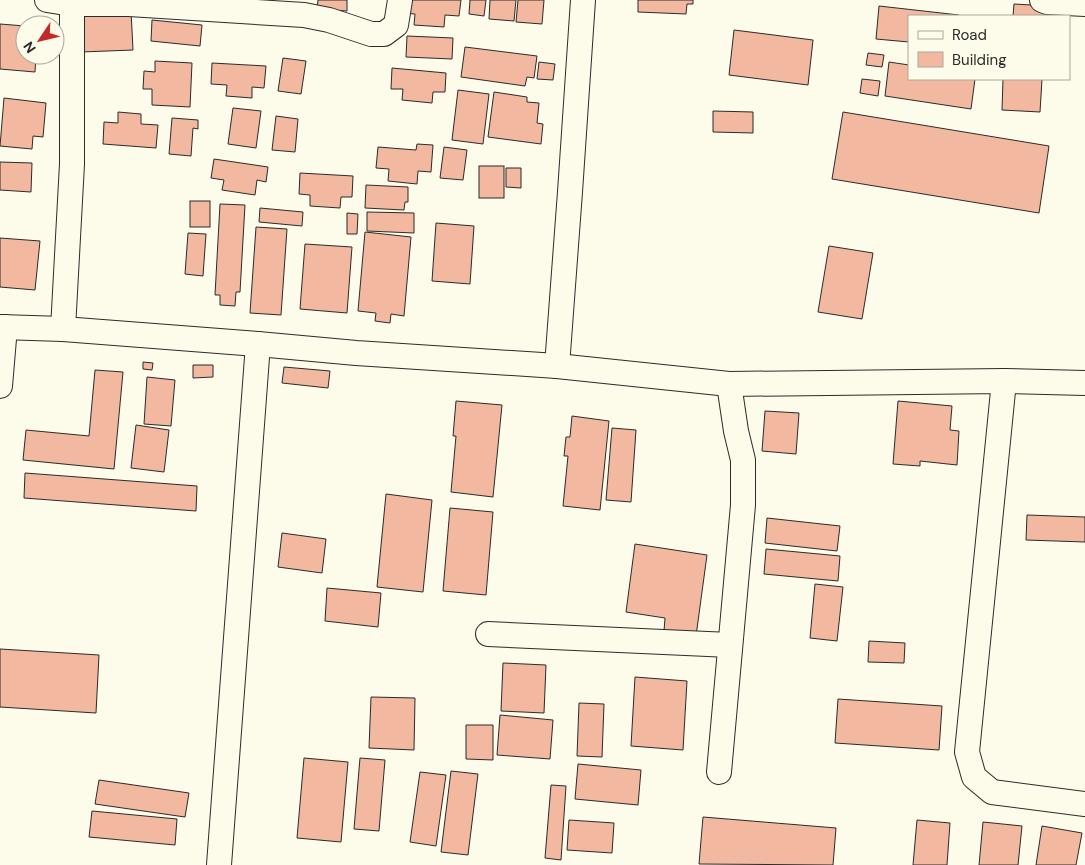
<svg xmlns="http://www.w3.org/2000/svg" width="1085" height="865" font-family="'DM Sans',sans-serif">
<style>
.building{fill:#f2b8a0;stroke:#2b2b2b}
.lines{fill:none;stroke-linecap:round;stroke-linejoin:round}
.minor-casing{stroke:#2b2b2b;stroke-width:26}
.minor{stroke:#fdfbea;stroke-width:24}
</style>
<rect width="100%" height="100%" fill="#fdfbea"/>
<g class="building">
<path d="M318,0H347V11L317,9Z"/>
<path d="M404,0H461L459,16L445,15L444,27L414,25L415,14L403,13Z"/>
<path d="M470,0H486L484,16L469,14Z"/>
<path d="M490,0H516L514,21L489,19Z"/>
<path d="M518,0H544L542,24L516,22Z"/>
<path d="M638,0H693V4H687L686,14L638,12Z"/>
<path d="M1014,4L1049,6L1048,16H1013Z"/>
<path d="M879,6L959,15V16H909V42L876,39Z"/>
<path d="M131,11L133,50L81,52L80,13Z"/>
<path d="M152,20L202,25L200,46L151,41Z"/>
<path d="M0,24L25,26V55H36L35,72L0,69Z"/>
<path d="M734,30L813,40L808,85L729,75Z"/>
<path d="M407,36L453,38L452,59L406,57Z"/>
<path d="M465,47L537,56L534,78L527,77L525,86L461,77Z"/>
<path d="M868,53L884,55L882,67L866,65Z"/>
<path d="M283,58L306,61L301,94L278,91Z"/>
<path d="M155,61L192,63L190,107L152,105V89H143L144,71L155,72Z"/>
<path d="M539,62L555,64L553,80L537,79Z"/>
<path d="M889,62L909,65V79H975L971,109L885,96Z"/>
<path d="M212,63L266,66L264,88L252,87V98L226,96L227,85L211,84Z"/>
<path d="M392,68L446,73L445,92H433L432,103L402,100L403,89H391Z"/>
<path d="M862,79L880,81L878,96L860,93Z"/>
<path d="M1003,79H1042L1040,112L1002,110Z"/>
<path d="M458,90L489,94L483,144L452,140Z"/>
<path d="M494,92L527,97V102L539,103L537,123L543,124L541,144L488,137Z"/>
<path d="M4,98L46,103L43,137L33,136L32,149L0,146Z"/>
<path d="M233,108L261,111L256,148L228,144Z"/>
<path d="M713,111L753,112V133L713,132Z"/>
<path d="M118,112L141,114V124L158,125L156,148L103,144L104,122L118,123Z"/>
<path d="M843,112L1049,146L1039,213L832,179Z"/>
<path d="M276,116L298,119L295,152L272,150Z"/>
<path d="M172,118L198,120V129L193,128L191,156L169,154Z"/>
<path d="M417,144L433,145L431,172L418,171L417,184L388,181L389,169L376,168L378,147L416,150Z"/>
<path d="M444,147L467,150L463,180L440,178Z"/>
<path d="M214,159L268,167L266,182L257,180L255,195L222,190L224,180L211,178Z"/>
<path d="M0,162L32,163L31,192L0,190Z"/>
<rect x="479" y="166" width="25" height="32"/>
<path d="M506,168H521V188L506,187Z"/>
<path d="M300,173L353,176L352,197H341L340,208L310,206V195L299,194Z"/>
<path d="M366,185L408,187V202H405L404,210L365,208Z"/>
<rect x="190" y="201" width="20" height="26"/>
<path d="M220,204L245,205L240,292H236L235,306L220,305V295H215Z"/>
<path d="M260,208L303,212L302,226L259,222Z"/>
<path d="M367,212L414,213V233L367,231Z"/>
<path d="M347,213L358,214L357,234H347Z"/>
<path d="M436,223L474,226L470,284L432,281Z"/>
<path d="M256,227L287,229L281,315L250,313Z"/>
<path d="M365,232L411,237L404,316L391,314L390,323L375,321L376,313L358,311Z"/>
<path d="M188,233L206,234L203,276L185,274Z"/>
<path d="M0,238L40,241L35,290L0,287Z"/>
<path d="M305,244L352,247L347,313L300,309Z"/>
<path d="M829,246L873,253L862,319L818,312Z"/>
<path d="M143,362L153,363L152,370L143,369Z"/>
<path d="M193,365H213V377L193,378Z"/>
<path d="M284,367L330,371L328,388L282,383Z"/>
<path d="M95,370L123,372L114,469L23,460L26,430L89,436Z"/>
<path d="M147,377L175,380L171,426L144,424Z"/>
<path d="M456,401L502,405L493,497L451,492L456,436H453Z"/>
<path d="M898,401L952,406L950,430L959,431L957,465L920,461V466L893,464Z"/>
<path d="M765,411L799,413L796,454L762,451Z"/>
<path d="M572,416L609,421L600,510L563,506L568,456H564L566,437H570Z"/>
<path d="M136,425L169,430L164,472L131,468Z"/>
<path d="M612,428L636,430L631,502L606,500Z"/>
<path d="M25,473L197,486L196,511L24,498Z"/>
<path d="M386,494L432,500L423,592L377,587Z"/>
<path d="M450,508L493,512L486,595L443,591Z"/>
<path d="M1027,515L1085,517V542L1026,540Z"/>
<path d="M767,518L840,526L837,551L765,543Z"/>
<path d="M282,533L326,539L322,573L278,567Z"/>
<path d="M635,544L707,555L696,636L664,631L665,618L626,612Z"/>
<path d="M766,549L840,556L838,581L764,574Z"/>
<path d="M815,584L843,587L837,641L810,638Z"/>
<path d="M327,588L381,593L378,627L325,621Z"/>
<path d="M869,641L905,643L904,663L868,662Z"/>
<path d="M0,649L99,655L96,713L0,707Z"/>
<path d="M503,663L546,665L544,713L501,711Z"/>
<path d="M635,677L687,681L683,750L631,746Z"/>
<path d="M371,697L415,698L414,750L369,748Z"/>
<path d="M838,699L942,706L939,750L835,743Z"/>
<path d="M579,703L604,704L602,757L577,756Z"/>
<path d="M500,715L553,720L550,759L497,755Z"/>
<path d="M466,725H493V760L466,759Z"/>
<path d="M304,758L348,762L341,842L297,838Z"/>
<path d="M360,758L385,760L379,831L354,829Z"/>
<path d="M578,764L641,770L638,805L575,799Z"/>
<path d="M451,771L478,774L468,855L441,852Z"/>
<path d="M420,772L446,775L436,846L410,842Z"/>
<path d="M99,780L189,793L185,817L95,804Z"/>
<path d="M551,785L566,786L561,860L545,858Z"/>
<path d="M92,811L177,819L175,845L89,837Z"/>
<path d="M703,817L836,828L833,865L699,864Z"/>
<path d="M569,820L614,823L612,853L567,850Z"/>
<path d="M917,820L950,823L947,865H913Z"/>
<path d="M983,822L1022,826L1018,865H979Z"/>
<path d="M1042,826L1082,833L1076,865H1036Z"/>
</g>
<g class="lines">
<g class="minor-casing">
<g id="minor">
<path d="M47,0L72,4H129L304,15L329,20L371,34H384L396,25L400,0"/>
<path d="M1042,0L1047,2L1085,4"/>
<path d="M0,327L63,329L258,344L356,353L557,366L729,384L1004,381L1085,383"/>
<path d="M63,329L72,164V0"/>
<path d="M557,366L570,192L583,0"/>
<path d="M1004,381L967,752L974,777L992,792L1085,804"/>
<path d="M0,386L5,327"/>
<path d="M488,634L730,645"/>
<path d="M719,772L743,505V460L736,431L729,384"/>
<path d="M219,865L258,344"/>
</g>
</g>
<use href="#minor" class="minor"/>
</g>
<rect x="908" y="15" width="162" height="65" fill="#fdfbea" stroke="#a9a89e"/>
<rect x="918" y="31" width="25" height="8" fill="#fdfbea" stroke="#a9a89e"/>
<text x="952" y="40" font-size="15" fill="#2b2b2b">Road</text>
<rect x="918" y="52" width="25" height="15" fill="#f2b8a0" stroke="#a9a89e"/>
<text x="952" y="65" font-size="15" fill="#2b2b2b">Building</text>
<g transform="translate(40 40) rotate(235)"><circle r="24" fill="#fdfbea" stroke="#a9a89e"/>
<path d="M0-4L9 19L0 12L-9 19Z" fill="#c62828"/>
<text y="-8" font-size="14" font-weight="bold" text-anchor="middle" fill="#2b2b2b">N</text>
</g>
</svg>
